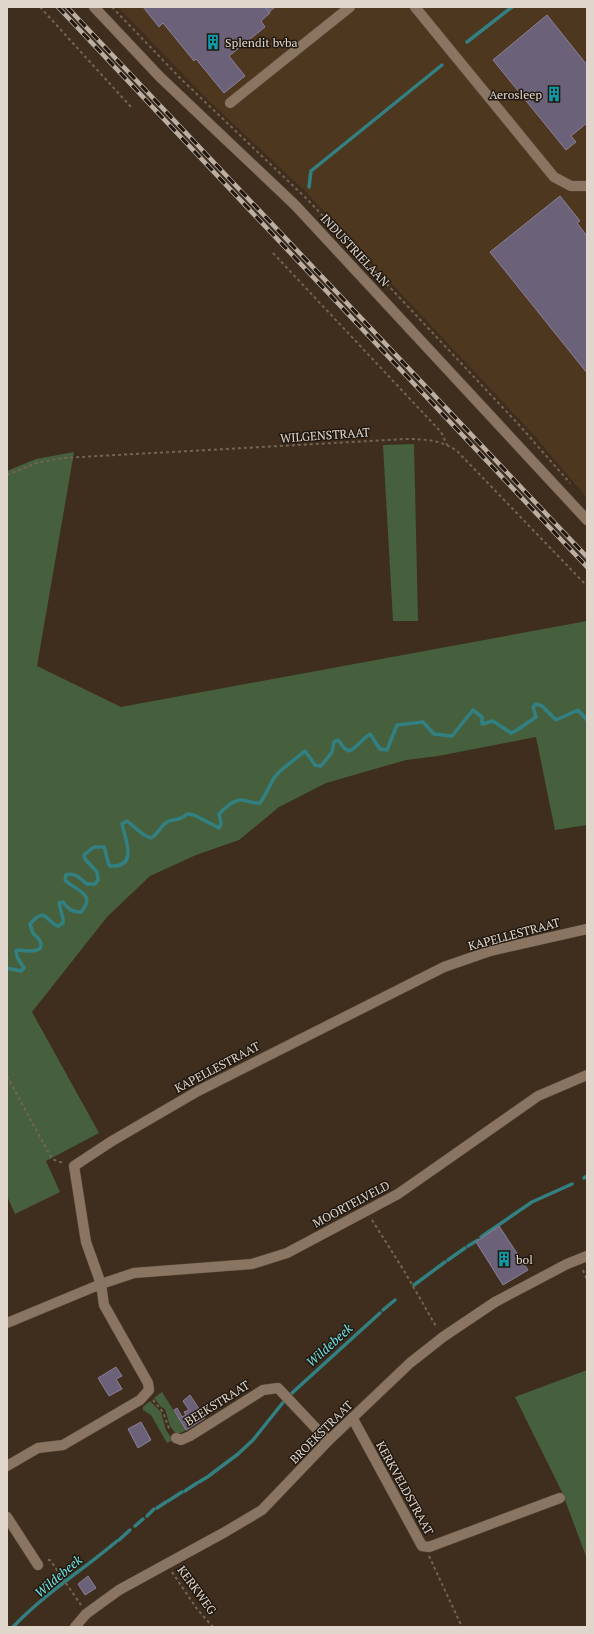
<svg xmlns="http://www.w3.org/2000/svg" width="594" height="1634" font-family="'PT Serif',serif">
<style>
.built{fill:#4d371f}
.green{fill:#46603d}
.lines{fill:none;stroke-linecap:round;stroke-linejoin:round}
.stream{stroke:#328082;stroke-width:3.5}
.building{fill:#6b6178;stroke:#8b8099}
.street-casing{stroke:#5a4c3c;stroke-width:11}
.secondary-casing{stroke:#5a4c3c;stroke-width:11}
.path{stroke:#736455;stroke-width:2;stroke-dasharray:3 3;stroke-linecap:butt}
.street{stroke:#897561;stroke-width:10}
.secondary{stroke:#897561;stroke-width:10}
.rail-casing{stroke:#bbaea2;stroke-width:4.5}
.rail{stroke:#201810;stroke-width:3;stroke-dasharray:9;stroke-linecap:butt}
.labels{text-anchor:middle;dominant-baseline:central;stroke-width:3;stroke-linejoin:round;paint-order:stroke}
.poi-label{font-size:12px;fill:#e1d6cb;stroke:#201810;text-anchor:start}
.street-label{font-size:12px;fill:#e1d6cb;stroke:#201810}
.water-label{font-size:13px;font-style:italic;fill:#6fe4e6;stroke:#201810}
</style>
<rect width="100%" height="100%" fill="#3f2e1d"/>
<path class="built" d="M118,7H587V498L532,433L303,189L209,101Z"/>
<g class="green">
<path d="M414,444L418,621H393L383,445Z"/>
<path d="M74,452L37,666L121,707L587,621V825L555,830L536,737L438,756L406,760L326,783L279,807L239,840L196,855L150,876L107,917L32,1012L99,1133L46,1161L60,1192L15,1214L7,1196V471L36,459Z"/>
<path d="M587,1370V1559L562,1492L515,1397Z"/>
<path d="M162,1392L186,1430L181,1433H178L177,1435L170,1426L165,1409L161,1407L154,1398Z"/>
<path d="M150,1401L161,1412L166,1430L174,1442L171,1441L167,1443L151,1415L143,1410V1407Z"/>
</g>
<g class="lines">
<g class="stream">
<path d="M467,42L512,7"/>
<path d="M309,187L311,171L442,65"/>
<path d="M7,968L21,971L24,968L17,957L16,951L18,950C24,951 46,954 40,941C39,938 35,936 33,933C32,931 31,927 30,924L37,917L42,915C49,917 51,924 58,926L63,923V919L59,903L63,902C68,908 72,913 81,912C97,894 76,891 65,880L66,875C75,872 81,879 87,884H95L98,880L97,872L85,859L84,855L94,847H104C107,854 106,860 110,866C139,868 125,838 122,824L127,821L144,835L151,838C159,834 159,827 167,822C174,818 179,822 187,814L194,815L219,828L221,823L219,814C225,808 233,800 241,800C248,800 253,804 260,803C266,795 269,786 274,778C282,767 295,760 305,751L315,765L321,766L332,752L334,742L338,740L344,748L349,751C358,747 362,739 370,734L380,749L387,750L397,725L423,722L434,734L452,736L473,710L482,717V724L493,721L511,733L517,730L536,717L533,707L536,704L542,706L556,720L578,710L587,720"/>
<path d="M584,1178L587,1176"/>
<path d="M481,1237L532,1202L572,1184"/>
<path d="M468,1246L478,1240"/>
<path d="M448,1260L465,1248"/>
<path d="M414,1285L445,1262"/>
<path d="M383,1310L395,1300"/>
<path d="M292,1393L380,1313"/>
<path d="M210,1475L238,1454L253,1440L285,1400"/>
<path d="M199,1482L209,1476"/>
<path d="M185,1491L197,1483"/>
<path d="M168,1501L182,1492"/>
<path d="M157,1508L166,1502"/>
<path d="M147,1516L154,1509"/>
<path d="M135,1526L143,1519"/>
<path d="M119,1540L130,1530"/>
<path d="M13,1627C44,1594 83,1570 117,1541"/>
</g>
</g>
<g class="building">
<path d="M143,7H265L270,13L261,21L265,27L229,56L245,76L224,93L196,59L194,61L163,23L159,27Z"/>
<path d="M265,7H275L269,12Z"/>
<path d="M547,15L587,65V123L571,136L576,142L566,150L493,60Z"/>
<path d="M560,196L580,221L577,223L587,236V373L490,252Z"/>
<path d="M499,1226L528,1270L503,1285L476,1242Z"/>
<path d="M116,1367L122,1376L116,1379L122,1389L109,1396L98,1378Z"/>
<path d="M190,1395L205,1418L186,1430L174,1410L177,1408L182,1417L186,1415L184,1412L189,1410L183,1401Z"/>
<path d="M141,1422L151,1440L138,1448L128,1429Z"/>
<path d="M88,1576L96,1588L85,1595L78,1584Z"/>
</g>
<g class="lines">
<g class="street-casing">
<g id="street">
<path d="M94,7L160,77L295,205L587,520"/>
<path d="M415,7L554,177L571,186H587"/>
<path d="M230,103L350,7"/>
<path d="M7,1323L101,1284L134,1273L252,1264L287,1253L398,1194L538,1096L587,1075"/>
<path d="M353,1419L422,1546L429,1547L560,1498"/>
<path d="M176,1438L181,1440L190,1436L263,1390L278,1388L328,1441"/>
<path d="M7,1466L38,1448L63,1445L140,1400L149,1390L148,1383L104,1305L101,1284L86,1242L74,1166L112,1141L198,1091L444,967L490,951L587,929"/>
<path d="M7,1517L38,1565"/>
</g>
</g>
<g class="secondary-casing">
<path id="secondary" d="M75,1627L86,1614L119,1590L225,1532L262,1510L328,1441L410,1363L443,1337L495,1302L567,1264L587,1256"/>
</g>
<g class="path">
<path d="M40,7L131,107"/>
<path d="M112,7L180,78L307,199L520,426L570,483"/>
<path d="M273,253L441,432L447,445"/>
<path d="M7,475L36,463L63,458L406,439C425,439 441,440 457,451L587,586"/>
<path d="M7,1076L52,1159L63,1163"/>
<path d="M372,1220L403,1269L437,1328"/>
<path d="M583,1270L587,1280"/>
<path d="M153,1400L163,1412L170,1431"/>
<path d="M429,1556L462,1627"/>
<path d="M48,1560H50L81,1605"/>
<path d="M172,1572L197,1609L213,1627"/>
</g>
<use href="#street" class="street"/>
<use href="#secondary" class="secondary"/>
<g class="rail-casing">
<g id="rail">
<path d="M58,7L587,567"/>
<path d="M67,7L587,557"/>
</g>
</g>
<use href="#rail" class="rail"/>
</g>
<defs>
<g id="building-bare" transform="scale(1.2)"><path d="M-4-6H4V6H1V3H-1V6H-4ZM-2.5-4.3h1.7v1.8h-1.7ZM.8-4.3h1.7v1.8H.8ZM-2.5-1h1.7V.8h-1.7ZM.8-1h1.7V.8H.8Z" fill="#0f9aa8" stroke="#201810" stroke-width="2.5" paint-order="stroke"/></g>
</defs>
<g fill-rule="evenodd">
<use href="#building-bare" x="213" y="42"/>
<use href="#building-bare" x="554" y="94"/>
<use href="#building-bare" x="504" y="1259"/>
</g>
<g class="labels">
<g class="poi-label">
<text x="225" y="42">Splendit bvba</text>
<text x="542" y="94" text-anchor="end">Aerosleep</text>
<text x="516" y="1259">bol</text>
</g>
<g class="street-label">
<text transform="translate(355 250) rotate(47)">INDUSTRIELAAN</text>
<text transform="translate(325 435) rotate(-4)">WILGENSTRAAT</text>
<text transform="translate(514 934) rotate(-15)">KAPELLESTRAAT</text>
<text transform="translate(217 1067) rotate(-28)">KAPELLESTRAAT</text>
<text transform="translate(351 1204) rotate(-28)">MOORTELVELD</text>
<text transform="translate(217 1403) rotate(-32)">BEEKSTRAAT</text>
<text transform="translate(321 1432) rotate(-45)">BROEKSTRAAT</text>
<text transform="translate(405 1488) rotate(61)">KERKVELDSTRAAT</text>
<text transform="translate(197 1590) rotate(54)">KERKWEG</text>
</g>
<g class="water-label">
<text transform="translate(329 1345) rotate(-42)">Wildebeek</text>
<text transform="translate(58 1576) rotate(-40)">Wildebeek</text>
</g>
</g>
<rect width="594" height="1634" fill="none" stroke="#e1d6cb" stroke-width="16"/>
</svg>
